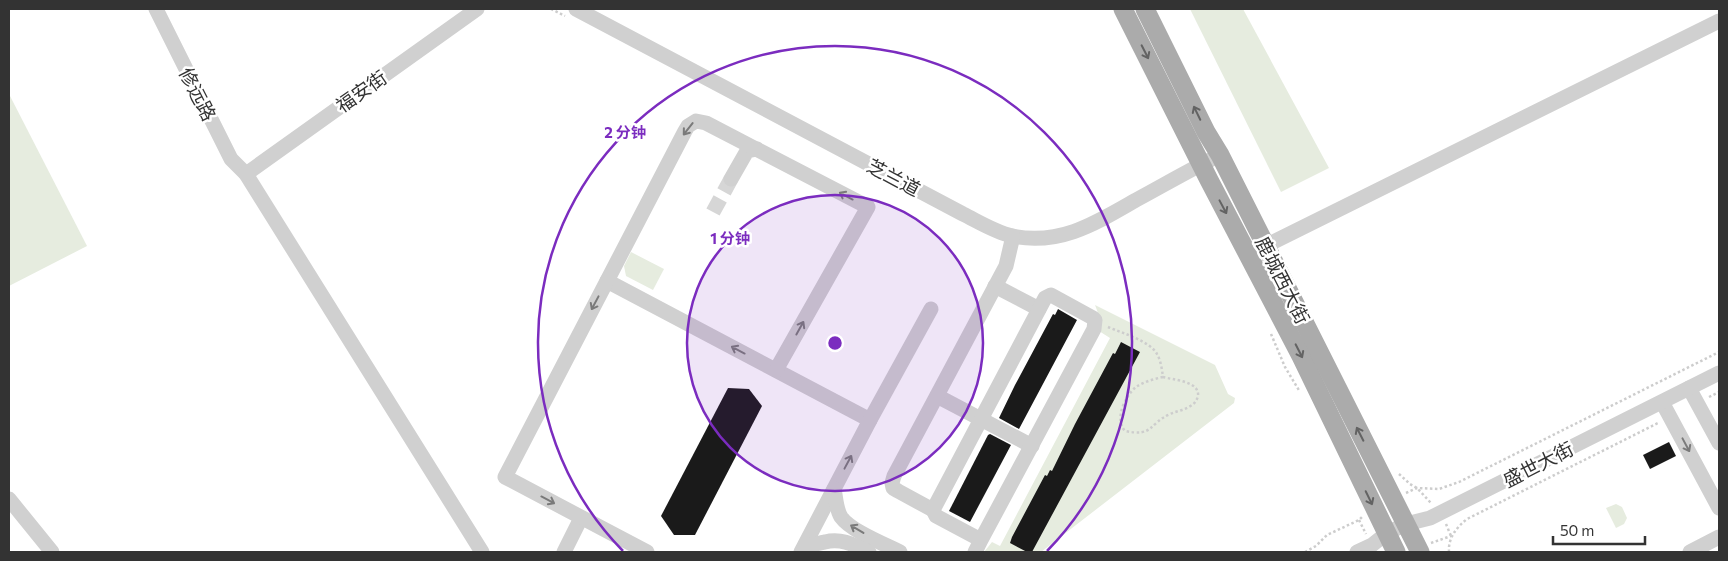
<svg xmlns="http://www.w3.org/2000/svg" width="1728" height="561" font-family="Commissioner,'Noto Sans SC',sans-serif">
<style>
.green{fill:#e6ecdf}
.building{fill:#1a1a1a}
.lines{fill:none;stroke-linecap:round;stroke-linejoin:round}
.minor-tunnel{stroke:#d6d6d6;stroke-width:15;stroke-dasharray:15 8;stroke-linecap:butt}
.path{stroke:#cdcdcd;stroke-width:2.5;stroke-dasharray:2.5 2.5;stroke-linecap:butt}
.minor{stroke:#d0d0d0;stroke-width:15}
.major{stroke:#ababab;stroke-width:19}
.oneway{stroke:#636363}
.oneway2{stroke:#7a7a7a}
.ring{fill:none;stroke:#7b2cbf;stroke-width:2.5}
.labels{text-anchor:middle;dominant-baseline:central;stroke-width:5;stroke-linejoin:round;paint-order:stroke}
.street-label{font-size:19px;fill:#333;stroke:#fff}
.centre{fill:#7b2cbf;stroke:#fff;stroke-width:2.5}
.ring-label{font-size:15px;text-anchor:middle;font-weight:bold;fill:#7b2cbf;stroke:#fff;stroke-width:5;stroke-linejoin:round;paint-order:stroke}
</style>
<rect width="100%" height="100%" fill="#fff"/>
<g class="green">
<path d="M1190,9H1243L1329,168L1281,192Z"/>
<path d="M9,94L87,246L9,286Z"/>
<path d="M631,252L664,269L653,290L626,276L624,266Z"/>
<path d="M1095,305L1215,365L1228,394L1235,398L1234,403L1041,552H984L992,542L1000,546L1110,338L1099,331L1098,313Z"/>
<path d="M1616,504L1622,507L1627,518L1624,524L1616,528L1606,508Z"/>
</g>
<g class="building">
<path d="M1058,309L1077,320L1019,429L999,418L1015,385L1053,314L1055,315Z"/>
<path d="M1121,342L1140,352L1032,552H1027L1010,543L1012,537L1045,475L1047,476L1050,470L1052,471L1075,424L1113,353L1115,354Z"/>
<path d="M728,388L749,389L762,406L695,535H674L661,516Z"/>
<path d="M990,434L1011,445L970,522L949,511L988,435Z"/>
<path d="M1669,442L1676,456L1650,469L1643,455Z"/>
</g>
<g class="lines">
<path class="minor-tunnel" d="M713,212L731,179"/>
<g class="path">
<path d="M551,9L565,16"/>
<path d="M1108,327C1122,333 1150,341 1157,354C1161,361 1162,370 1163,377"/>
<path d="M1271,334L1285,367L1300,392"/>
<path d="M1163,377C1173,380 1200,381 1198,396C1197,400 1195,403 1192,405C1185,410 1177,411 1170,414C1148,424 1154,437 1125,431C1114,419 1125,396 1136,387C1143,382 1154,379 1163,377Z"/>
<path d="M1709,397L1719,392"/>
<path d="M1399,474L1410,484L1417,488L1431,503"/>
<path d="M1406,493L1417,488L1439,489L1459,482L1719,352"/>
<path d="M1359,520L1366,534"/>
<path d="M1446,524L1451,536"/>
<path d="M1431,543L1451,536"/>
<path d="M1305,552L1316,546L1327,535L1359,520L1362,517"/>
<path d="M1449,552C1448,538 1456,528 1467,519L1658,423"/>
</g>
<g class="minor">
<path d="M156,9L231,159L246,174L482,552"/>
<path d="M576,9L963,214C979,222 995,232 1012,236C1060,246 1096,223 1136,200C1164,185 1191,169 1220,155"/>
<path d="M246,174L477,9"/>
<path d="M731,179L747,151L757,149"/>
<path d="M1265,246L1719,21"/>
<path d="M607,281L870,420L801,552"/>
<path d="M995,286L1039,309"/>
<path d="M1689,388L1719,443"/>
<path d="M937,396L1032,446"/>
<path d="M1662,402L1719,508"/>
<path d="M870,420L931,309"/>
<path d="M834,489C836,498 836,509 841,517C851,531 884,544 900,552"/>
<path d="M9,499L52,552"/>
<path d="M933,510L898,491L893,488L892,483L894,476L1006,266L1013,236"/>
<path d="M805,545C815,546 817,543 825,542C842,538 854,545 869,552"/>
<path d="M564,552L581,518"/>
<path d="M647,552L505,477L685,131L688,126L696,121L706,123L868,207L776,370"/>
<path d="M975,552L981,540L1094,329L1095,320L1093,318L1051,295L1045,298L933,510L936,516L981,540"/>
<path d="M1357,552L1372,545L1387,533L1406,524L1430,518L1719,373"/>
<path d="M1690,552L1719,537"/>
</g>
<g class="major">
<path d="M1123,9L1209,180L1301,356L1396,552"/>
<path d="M1145,9L1206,132L1220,155L1420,552"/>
</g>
</g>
<defs><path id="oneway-shaft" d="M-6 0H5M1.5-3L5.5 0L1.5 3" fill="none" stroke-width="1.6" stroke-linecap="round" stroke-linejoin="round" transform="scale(1.25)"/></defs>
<g class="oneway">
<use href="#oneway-shaft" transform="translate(1145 52) rotate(63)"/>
<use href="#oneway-shaft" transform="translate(1197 113) rotate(-116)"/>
<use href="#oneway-shaft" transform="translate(1223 207) rotate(62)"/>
<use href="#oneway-shaft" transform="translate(1299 351) rotate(63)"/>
<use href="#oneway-shaft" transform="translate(1360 434) rotate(-117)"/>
<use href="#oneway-shaft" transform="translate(1369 498) rotate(64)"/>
</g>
<g class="oneway2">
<use href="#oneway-shaft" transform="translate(688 129) rotate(128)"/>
<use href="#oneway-shaft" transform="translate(846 196) rotate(-152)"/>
<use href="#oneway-shaft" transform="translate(595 303) rotate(118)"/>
<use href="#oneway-shaft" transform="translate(800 328) rotate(-61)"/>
<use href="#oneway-shaft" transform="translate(738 350) rotate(-152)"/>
<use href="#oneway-shaft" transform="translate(1686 445) rotate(62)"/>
<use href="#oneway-shaft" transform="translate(848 462) rotate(-62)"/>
<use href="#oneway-shaft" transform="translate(548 500) rotate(28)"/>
<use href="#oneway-shaft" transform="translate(857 529) rotate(-149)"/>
</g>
<circle cx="835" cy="343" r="148" fill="#7b2cbf" fill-opacity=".12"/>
<g class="ring">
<circle cx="835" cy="343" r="148"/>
<path d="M623 551A297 297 0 1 1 1047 551"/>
</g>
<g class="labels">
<g class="street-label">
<text transform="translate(361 91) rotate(-35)">福安街</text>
<text transform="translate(198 94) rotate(63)">修远路</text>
<text transform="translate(894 177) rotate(28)">芝兰道</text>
<text transform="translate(1283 280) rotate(63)">鹿城西大街</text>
<text transform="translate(1538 464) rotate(-27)">盛世大街</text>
</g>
</g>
<circle cx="835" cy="343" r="8" class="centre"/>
<g class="ring-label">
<text x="625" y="138">2 分钟</text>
<text x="730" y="244">1 分钟</text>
</g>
<rect width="1728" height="561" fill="none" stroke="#333333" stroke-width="20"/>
<path d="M1553 536v8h92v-8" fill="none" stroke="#333333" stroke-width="2.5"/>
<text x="1560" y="536" font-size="15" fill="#333333" stroke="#ffffff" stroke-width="4" paint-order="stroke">50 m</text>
</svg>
